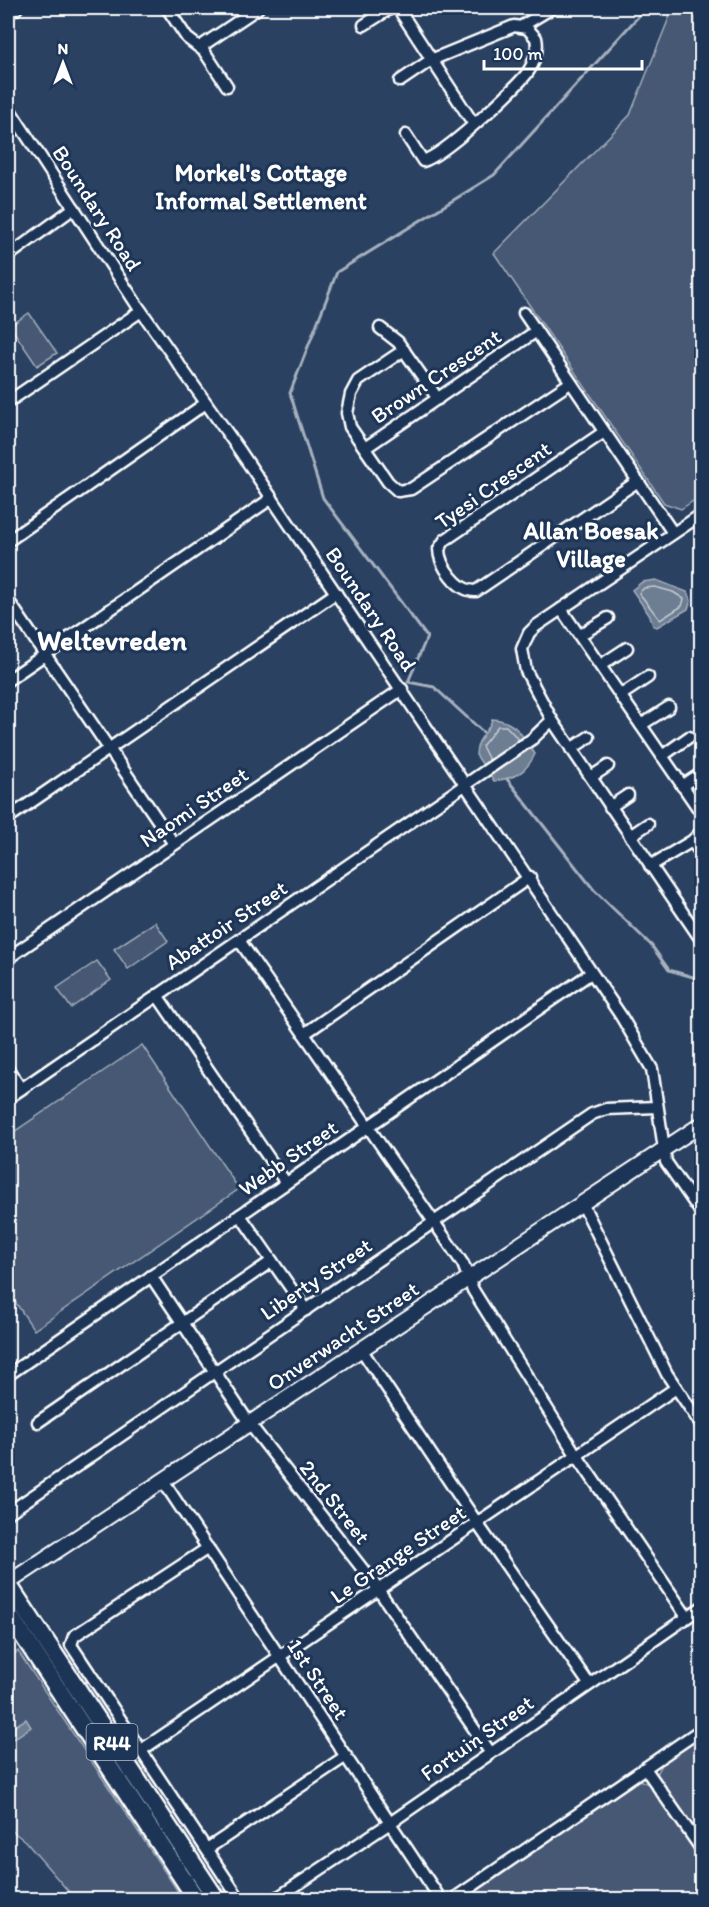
<svg xmlns="http://www.w3.org/2000/svg" width="709" height="1907" font-family="Itim,sans-serif">
<style>
.green{fill:#465975;stroke:#a2acba;stroke-width:1.5}
.water{fill:#6d7d92;stroke:#a7b1be;stroke-width:1.5}
.lines{fill:none;stroke-linecap:round;stroke-linejoin:round}
.shore{stroke:#c5cbd3;stroke-width:1.5}
.stream{stroke:#a7b1be;stroke-width:3}
.minor-casing{stroke:#fff;stroke-width:15}
.tertiary-casing{stroke:#fff;stroke-width:18}
.primary-casing{stroke:#fff;stroke-width:21}
.minor{stroke:#1d3557;stroke-width:10}
.tertiary{stroke:#1d3557;stroke-width:14}
.primary{stroke:#1d3557;stroke-width:16}
.labels{text-anchor:middle;dominant-baseline:central;stroke-width:6;stroke-linejoin:round;paint-order:stroke}
.shield{fill:#1d3557;stroke:#bbc2cd;stroke-width:1.5}
.shield-label{font-size:21px;font-weight:bold;fill:#fff}
.street-label{font-size:22px;fill:#fff;stroke:#1d3557}
.neighbourhood-label{font-size:24px;font-weight:bold;fill:#fff;stroke:#1d3557}
.district-label{font-size:28px;font-weight:bold;fill:#fff;stroke:#1d3557}
</style>
<rect width="100%" height="100%" fill="#2a4161"/>
<filter id="ink" filterUnits="userSpaceOnUse"><feTurbulence type="fractalNoise" baseFrequency=".0167" numOctaves="2"/><feDisplacementMap in="SourceGraphic" scale="12" xChannelSelector="R" yChannelSelector="G"/><feConvolveMatrix kernelMatrix="1 2 1 2 8 2 1 2 1" color-interpolation-filters="sRGB"/></filter>
<g filter="url(#ink)">
<g class="green">
<path d="M673,8H702V495L681,509L664,503L494,253L630,115Z"/>
<path d="M29,313L57,353L37,366L10,326Z"/>
<path d="M155,922L168,941L128,969L114,949Z"/>
<path d="M97,961L111,980L71,1008L57,988Z"/>
<path d="M142,1045L239,1189L34,1330L8,1291V1136Z"/>
<path d="M18,1651L183,1899H75L25,1841L8,1828V1658Z"/>
<path d="M701,1737V1843L657,1774L663,1763Z"/>
<path d="M639,1780L651,1785L701,1859V1899L463,1900Z"/>
</g>
<g class="water">
<path d="M656,580L687,592L691,600L688,609L657,627L653,626L650,616L632,590L642,582Z"/>
<path d="M492,719C515,720 523,736 535,754C526,773 515,778 494,781L476,755C476,737 489,733 492,719Z"/>
<path d="M26,1719L31,1727L13,1739L10,1729Z"/>
</g>
<g class="lines">
<g class="shore">
<path d="M655,587L673,592L684,599L682,606L660,620L639,593L644,588Z"/>
<path d="M489,760L482,746L498,726H506L519,740"/>
</g>
<g class="stream">
<path d="M483,732L434,687L408,682L427,637L323,498L290,393L337,272L494,175L646,8"/>
<path d="M507,779L594,890L651,945L669,970L693,977L702,990"/>
</g>
<g class="minor-casing">
<g id="minor">
<path d="M167,8L187,38L204,51L227,86"/>
<path d="M398,8L473,123"/>
<path d="M8,14L17,8"/>
<path d="M364,25L391,8"/>
<path d="M522,26L552,8"/>
<path d="M200,47L258,8"/>
<path d="M400,81L431,60L514,26L527,28L536,38C539,51 533,67 524,77C507,96 444,155 423,161L406,135"/>
<path d="M8,107L137,305L240,451L621,1016L652,1069L666,1162L702,1214"/>
<path d="M8,256L74,208"/>
<path d="M524,313L673,533"/>
<path d="M380,328L398,342L438,399"/>
<path d="M404,350L358,381L351,394L347,413L350,427L388,482L398,491L411,489L570,383"/>
<path d="M8,402L141,311"/>
<path d="M604,432L445,540L439,549C439,565 458,592 476,591L638,481"/>
<path d="M365,448L535,332"/>
<path d="M702,514L536,626L529,633L522,649L526,671L552,720L702,941"/>
<path d="M8,541L206,403"/>
<path d="M8,600L174,844"/>
<path d="M561,609L702,814"/>
<path d="M580,635L608,618"/>
<path d="M601,665L627,648"/>
<path d="M8,680L272,498"/>
<path d="M621,695L648,677"/>
<path d="M641,725L669,707"/>
<path d="M571,749L589,737"/>
<path d="M662,756L689,737"/>
<path d="M591,777L608,766"/>
<path d="M682,786L702,773"/>
<path d="M610,807L628,795"/>
<path d="M8,818L336,593"/>
<path d="M630,836L648,824"/>
<path d="M692,841L702,855"/>
<path d="M650,866L692,841L702,831"/>
<path d="M239,940L463,1264L473,1290L573,1450L687,1617"/>
<path d="M8,958L402,689"/>
<path d="M157,995L286,1183"/>
<path d="M304,1034L530,877"/>
<path d="M8,1069L21,1089"/>
<path d="M8,1098L532,739L552,720"/>
<path d="M582,1203L667,1374L702,1426"/>
<path d="M240,1215L306,1310"/>
<path d="M151,1276L249,1423L375,1585L490,1752"/>
<path d="M361,1349L477,1523L589,1684"/>
<path d="M8,1375L591,973"/>
<path d="M38,1422L272,1261"/>
<path d="M163,1481L441,1900"/>
<path d="M8,1513L592,1114L606,1109L657,1107"/>
<path d="M208,1548L74,1636L71,1645L240,1900"/>
<path d="M140,1751L676,1388"/>
<path d="M645,1768L702,1850"/>
<path d="M207,1849L346,1756"/>
<path d="M274,1900L390,1823L702,1607"/>
<path d="M452,1900L702,1729"/>
</g>
</g>
<g class="tertiary-casing">
<path id="tertiary" d="M8,1583L702,1124"/>
</g>
<g class="primary-casing">
<g id="primary">
<path d="M8,1584L217,1900"/>
<path d="M8,1613L197,1900"/>
</g>
</g>
<use href="#minor" class="minor"/>
<use href="#tertiary" class="tertiary"/>
<use href="#primary" class="primary"/>
</g>
</g>
<g class="labels">
<rect class="shield" x="86.5" y="1724" width="51" height="36" rx="4.5"/>
<g class="shield-label">
<text x="112" y="1742">R44</text>
</g>
<g class="street-label">
<text transform="translate(97 208) rotate(57)">Boundary Road</text>
<text transform="translate(436 376) rotate(-34)">Brown Crescent</text>
<text transform="translate(493 485) rotate(-35)">Tyesi Crescent</text>
<text transform="translate(371 609) rotate(56)">Boundary Road</text>
<text transform="translate(194 807) rotate(-34)">Naomi Street</text>
<text transform="translate(226 925) rotate(-34)">Abattoir Street</text>
<text transform="translate(288 1158) rotate(-35)">Webb Street</text>
<text transform="translate(316 1279) rotate(-34)">Liberty Street</text>
<text transform="translate(343 1336) rotate(-34)">Onverwacht Street</text>
<text transform="translate(335 1502) rotate(52)">2nd Street</text>
<text transform="translate(398 1554) rotate(-34)">Le Grange Street</text>
<text transform="translate(318 1679) rotate(56)">1st Street</text>
<text transform="translate(477 1738) rotate(-35)">Fortuin Street</text>
</g>
<g class="neighbourhood-label">
<text x="261" y="172">Morkel's Cottage<tspan x="261" dy="28">Informal Settlement</tspan></text>
<text x="591" y="530">Allan Boesak<tspan x="591" dy="28">Village</tspan></text>
</g>
<g class="district-label">
<text x="112" y="640">Weltevreden</text>
</g>
</g>
<rect width="709" height="1907" fill="none" stroke="#1d3557" stroke-width="30"/>
<rect x="15" y="15" width="679" height="1877" fill="none" stroke="#fff" stroke-width="2" filter="url(#ink)"/>
<g transform="translate(63 63)" stroke="#1d3557" stroke-width="4.5" paint-order="stroke">
<path d="M0-4.5L10 22L0 15L-10 22Z" fill="#ffffff"/>
<text y="-9" font-size="16" font-weight="bold" text-anchor="middle" fill="#ffffff">N</text>
</g>
<path d="M484 60v9h158v-9" fill="none" stroke="#ffffff" stroke-width="3"/>
<text x="493" y="60" font-size="18" fill="#ffffff" stroke="#1d3557" stroke-width="4.5" paint-order="stroke">100 m</text>
</svg>
